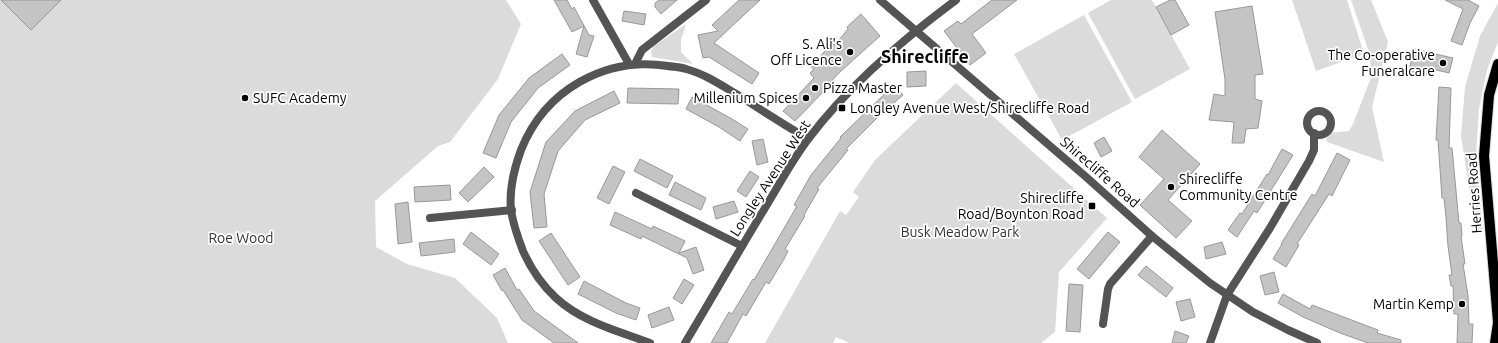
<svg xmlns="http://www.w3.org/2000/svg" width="1498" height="343" font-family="Ubuntu,sans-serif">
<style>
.green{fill:#dbdbdb}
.building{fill:#c4c4c4;stroke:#989898}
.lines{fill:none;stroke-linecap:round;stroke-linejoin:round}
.primary-casing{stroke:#dbdbdb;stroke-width:12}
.minor{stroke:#545454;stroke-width:8}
.tertiary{stroke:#545454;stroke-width:8}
.primary{stroke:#000;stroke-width:10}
.poi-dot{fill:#000;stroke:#fff;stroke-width:1.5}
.labels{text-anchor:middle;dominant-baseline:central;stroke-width:3.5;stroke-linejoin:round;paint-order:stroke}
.poi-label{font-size:14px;fill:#000;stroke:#fff;text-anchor:end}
.street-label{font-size:14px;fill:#000;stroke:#fff}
.park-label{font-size:14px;fill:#323232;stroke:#fff}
.district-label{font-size:18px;font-weight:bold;fill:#000;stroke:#fff}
</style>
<rect width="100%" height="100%" fill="#fff"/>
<g class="green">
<path d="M0,0H506L521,24L498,79L450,142L438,146L375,201L376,247L407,264L455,278L497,318L508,343H0Z"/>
<path d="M1111,0H1152L1190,69L1135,99L1088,13Z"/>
<path d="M1292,0H1347L1364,54L1316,71Z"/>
<path d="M1351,0H1371L1388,42L1372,107L1384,162L1327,142L1326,133L1349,131L1353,124L1372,75L1369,52Z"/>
<path d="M1498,3V42L1487,70L1479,109L1476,156L1483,229L1476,230L1461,136L1465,87L1480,36Z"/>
<path d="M1084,15L1132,102L1062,140L1014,54Z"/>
<path d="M686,24L681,40V52L693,64L652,57L651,51L654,46Z"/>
<path d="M956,83L1107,218L1059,272L1055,332L1041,343H849L836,337L833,343H765L840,211L846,215L859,197L853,192L875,160Z"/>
</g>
<g class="building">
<path d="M1,0H61L31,30Z"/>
<path d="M554,0H567L572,9L574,7L589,35L594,36L587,57L576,54L584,26L572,32Z"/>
<path d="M659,0H677L661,14L655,7V3Z"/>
<path d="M739,0H760L714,43L759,73L752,84L709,57L703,58L698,35L718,31L712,25Z"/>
<path d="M992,0H1017L972,34L986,53L970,65L944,31L958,21L961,24Z"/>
<path d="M1170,0H1175L1189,25L1171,35L1156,7Z"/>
<path d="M1445,0H1468L1479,6L1470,23L1462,45L1451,41L1463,9Z"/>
<path d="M1252,6L1263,74L1255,75V99L1262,101L1258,128L1246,129L1244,143H1232L1234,122L1209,120L1214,94L1225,96V79L1215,12Z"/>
<path d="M624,11L646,14L644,25L622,21Z"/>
<path d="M861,14L880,36L841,71L825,88L826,89L795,121L783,111L814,78L810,73L814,69L809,65L816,57L818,59L830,45L832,47L834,44L835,45L848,29L847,27Z"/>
<path d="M1414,49L1453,58L1449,73L1428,68L1427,75L1409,71Z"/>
<path d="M562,54L570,65L538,88L511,122L496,158L483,153L499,115L529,78Z"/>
<path d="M926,71V86L907,87V72Z"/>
<path d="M894,85L903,95L878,117L846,149L848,150L817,188L819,189L804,215L805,216L785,249L788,251L784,259L769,284L766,282L746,316L743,314L727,343H711L729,312L732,314L753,279L754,280L797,206L794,205L811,175L841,138L840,137Z"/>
<path d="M1439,87L1451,88L1449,148H1452L1459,223H1461L1462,236H1461L1465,264H1463L1468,296L1469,324H1473L1472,343H1457L1458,314H1454L1453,286H1451L1449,275H1452L1448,246L1446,217L1444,198H1442L1438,140H1436Z"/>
<path d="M628,88L679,89L678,104L627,103Z"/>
<path d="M614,91L620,103L585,120L558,151L544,194L547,227L534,228L530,192L546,142L575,111Z"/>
<path d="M692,97L732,119L748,129L740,141L719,127L686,109Z"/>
<path d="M1162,130L1200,164L1168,200L1192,221L1176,238L1140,205L1164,179L1139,157Z"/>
<path d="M1104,137L1112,151L1101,157L1094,143Z"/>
<path d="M763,139L768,162L757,165L752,141Z"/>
<path d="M1282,149L1293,155L1257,213L1254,211L1237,237L1228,230L1240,213L1242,214L1267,174L1268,175Z"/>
<path d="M1337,153L1350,160L1332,196L1329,194L1297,244L1299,245L1286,267L1273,259L1282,244H1281L1312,194L1315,196Z"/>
<path d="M640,159L673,176L667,188L634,171Z"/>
<path d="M613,166L625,172L609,204L597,198Z"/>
<path d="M484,167L494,177L468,202L459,193Z"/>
<path d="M750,171L759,177L746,197L737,191Z"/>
<path d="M675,182L706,198L701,210L669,195Z"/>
<path d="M450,185L451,200L415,202L414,187Z"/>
<path d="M734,201L738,212L716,219L713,207Z"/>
<path d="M408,202L412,242L398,244L395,204Z"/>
<path d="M615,212L652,229L653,226L685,241L679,253L696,247L704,270L693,274L687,258L642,236L641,239L610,225Z"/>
<path d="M471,232L499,254L491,265L463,244Z"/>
<path d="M1108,232L1120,242L1089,279L1077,269Z"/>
<path d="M551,233L580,277L568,285L539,241Z"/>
<path d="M454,239L455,252L421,256L419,243Z"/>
<path d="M1222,242L1226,254L1206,259L1204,247Z"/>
<path d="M1146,266L1173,288L1166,297L1138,275Z"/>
<path d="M505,268L517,290L519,289L534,311L578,343H554L522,320L503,290L502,291L493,275Z"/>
<path d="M1274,272L1279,292L1265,295L1260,276Z"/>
<path d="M684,279L694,285L682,304L673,298Z"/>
<path d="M584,281L626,303L640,308L636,320L616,313L578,294Z"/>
<path d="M1069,284L1083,285L1080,332L1066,331Z"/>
<path d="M1283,294L1310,309L1312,305L1378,330L1377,333L1401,340V343H1368L1340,333L1303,317L1278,303Z"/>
<path d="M1190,299L1195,317L1181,321L1176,302Z"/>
<path d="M669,307L674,320L652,328L648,315Z"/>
<path d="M1175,331L1189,336L1186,343H1172Z"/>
</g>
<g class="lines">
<g class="primary-casing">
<g id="primary">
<path d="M1498,64L1489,95L1484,156L1498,322"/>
<path d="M1495,343L1498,323"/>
</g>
</g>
<g class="minor">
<path d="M593,0L629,64"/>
<path d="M635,64L642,50L706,0"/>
<circle cx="1319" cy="123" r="12"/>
<path d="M636,193L742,246"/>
<path d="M430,218L512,210"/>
<path d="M1103,324L1108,289L1110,284L1152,236"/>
<path d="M650,343C618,331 582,322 556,298C542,285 531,269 523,251C518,238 513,224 511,210C509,190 514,169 521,150C545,90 605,56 668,66C674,67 681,67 686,69C705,74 721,85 738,95C761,110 785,125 808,139"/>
<path d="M685,343C712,298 738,252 765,208C779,185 792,160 809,138C849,85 902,40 956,0"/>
<path d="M1210,343L1227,295L1270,228L1309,161L1314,150V133"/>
</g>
<path class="tertiary" d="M880,0L1085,176L1152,236L1210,283L1253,312L1288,330L1317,343"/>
<use href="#primary" class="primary"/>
</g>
<g class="poi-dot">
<circle cx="850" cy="52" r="4"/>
<circle cx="1443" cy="63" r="4"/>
<circle cx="815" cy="88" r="4"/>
<circle cx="245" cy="98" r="4"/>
<circle cx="806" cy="98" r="4"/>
<rect x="838" y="104" width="8" height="8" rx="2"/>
<circle cx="1171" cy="187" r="4"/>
<rect x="1088" y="202" width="8" height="8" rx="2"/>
<circle cx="1462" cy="304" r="4"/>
</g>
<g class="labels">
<g class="poi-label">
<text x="842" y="44">S. Ali's<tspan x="842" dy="16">Off Licence</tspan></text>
<text x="1435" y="55">The Co-operative<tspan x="1435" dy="16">Funeralcare</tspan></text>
<text x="823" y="88" text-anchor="start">Pizza Master</text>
<text x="253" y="98" text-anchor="start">SUFC Academy</text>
<text x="798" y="98">Millenium Spices</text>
<text x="850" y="108" text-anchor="start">Longley Avenue West/Shirecliffe Road</text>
<text x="1179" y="179" text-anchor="start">Shirecliffe<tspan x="1179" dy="16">Community Centre</tspan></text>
<text x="1084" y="198">Shirecliffe<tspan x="1084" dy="16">Road/Boynton Road</tspan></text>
<text x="1454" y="304">Martin Kemp</text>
</g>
<g class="street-label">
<text transform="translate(1100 172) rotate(41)">Shirecliffe Road</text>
<text transform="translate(770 178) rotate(-57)">Longley Avenue West</text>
<text transform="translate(1474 193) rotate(-94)">Herries Road</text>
</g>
<g class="park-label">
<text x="960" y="232">Busk Meadow Park</text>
<text x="241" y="238">Roe Wood</text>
</g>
<g class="district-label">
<text x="925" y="56">Shirecliffe</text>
</g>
</g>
</svg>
